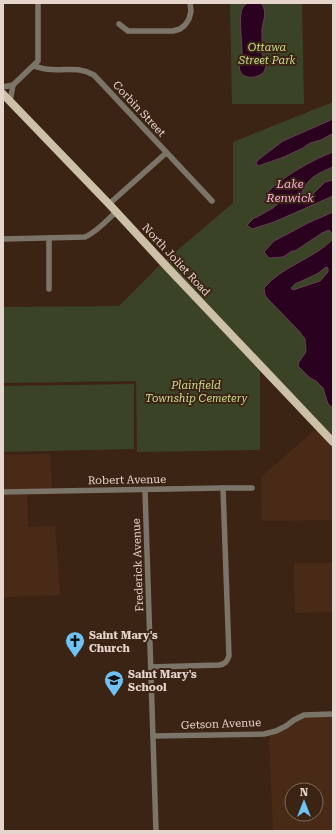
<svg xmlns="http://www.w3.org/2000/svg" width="336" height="834" font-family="'Roboto Serif',serif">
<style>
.built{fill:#492a17;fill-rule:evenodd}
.green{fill:#3b4326}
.water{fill:#2a011e;stroke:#624152;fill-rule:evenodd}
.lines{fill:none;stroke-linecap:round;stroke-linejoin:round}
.minor{stroke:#7b7569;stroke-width:5.5}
.primary{stroke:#ccc0a6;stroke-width:8}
.labels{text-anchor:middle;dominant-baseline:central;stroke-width:4;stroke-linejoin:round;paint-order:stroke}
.park-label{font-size:11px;font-style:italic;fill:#c9df8c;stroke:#3c2415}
.street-label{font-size:11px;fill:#e6d5cc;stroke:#3c2415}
.poi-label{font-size:11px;font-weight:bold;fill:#e6d5cc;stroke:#3c2415;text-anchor:start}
.water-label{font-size:12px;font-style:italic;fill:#fcaedf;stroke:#3c2415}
</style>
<rect width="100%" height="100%" fill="#3c2415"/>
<g class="built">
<path d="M316,429L333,448V520L262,521L261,477Z"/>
<path d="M50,454L52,490L3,491V455Z"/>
<path d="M3,495H27L28,527L55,526L60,595L3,597Z"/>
<path d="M294,563H333V612L295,613Z"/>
<path d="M333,716V831H273L269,735L287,728L305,717ZM292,790H316V814H292Z"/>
</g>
<g class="green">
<path d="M230,3H302L304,104H232Z"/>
<path d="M333,102V436L166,260L233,203V142Z"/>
<path d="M160,265L260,371V450L137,452L136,381L3,383V307L119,306Z"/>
<path d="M134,384V449L3,452V386Z"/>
</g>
<g class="water">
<path d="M248,3H261C268,12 263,20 262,29C262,33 262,38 262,42C262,46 261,50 262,54C264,59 267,63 265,69C263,78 244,81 240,71C238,65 243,57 242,50C242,40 238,15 243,7C244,5 246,4 248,3Z"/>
<path d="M333,119V134L330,135L321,140L310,143L303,148L284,157L258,166L256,163L258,160L283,141Z"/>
<path d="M333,152V167C318,173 305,179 301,196L307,200L325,182L333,180V196L274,222L252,229L247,225L254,218L257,217L273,208L281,201V199C276,195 272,196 268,192C282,177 314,159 333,152Z"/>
<path d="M333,212V234L329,230L322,233L295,251H292L283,257L269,258L264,252L274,241L278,239L308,223Z"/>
<path d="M333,239V408L328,404L323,388L316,381L310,378L298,366L299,362L306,352L305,339L299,331L268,299L265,295L264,288C282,266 314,259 333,239ZM326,267L328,268V272L320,281L293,290L291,288L295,284L317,274Z"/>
</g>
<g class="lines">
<g class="minor">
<path d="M119,24L128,31H173L180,29L185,25L189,19L191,11L190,3"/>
<path d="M34,66C38,67 42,69 46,69C64,72 76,65 94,75L212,201"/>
<path d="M3,87L13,85L38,61V3"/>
<path d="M10,101L13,85"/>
<path d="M109,204L166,153"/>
<path d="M49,238V289"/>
<path d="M3,239L85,237C97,232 107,220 116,212"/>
<path d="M145,490L156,831"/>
<path d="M3,492L223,488H252"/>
<path d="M151,667L219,665C225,664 227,662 229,656L223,488"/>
<path d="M153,736L264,734L276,731L286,726L294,720L304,715L333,714"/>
</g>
<path class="primary" d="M3,94L109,204L169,269L333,442"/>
</g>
<defs>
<g id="church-pin" transform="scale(1)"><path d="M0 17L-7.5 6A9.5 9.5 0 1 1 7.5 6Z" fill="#6fc2f4" stroke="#3c2415"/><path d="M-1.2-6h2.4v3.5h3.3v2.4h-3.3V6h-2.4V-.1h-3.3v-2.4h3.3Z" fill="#111"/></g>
<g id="school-pin" transform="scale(1)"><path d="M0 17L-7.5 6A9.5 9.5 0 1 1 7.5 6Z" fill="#6fc2f4" stroke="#3c2415"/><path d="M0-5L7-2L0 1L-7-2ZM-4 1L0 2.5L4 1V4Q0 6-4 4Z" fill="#111"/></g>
</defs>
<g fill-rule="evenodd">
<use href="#church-pin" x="75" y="641"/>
<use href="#school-pin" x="114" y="680"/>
</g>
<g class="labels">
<g class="park-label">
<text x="267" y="47">Ottawa<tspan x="267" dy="13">Street Park</tspan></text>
<text x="196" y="385">Plainfield<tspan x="196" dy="13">Township Cemetery</tspan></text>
</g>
<g class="street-label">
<text transform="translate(139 109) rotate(47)">Corbin Street</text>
<text transform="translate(176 260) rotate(47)">North Joliet Road</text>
<text transform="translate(127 480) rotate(-1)">Robert Avenue</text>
<text transform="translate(138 565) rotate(-92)">Frederick Avenue</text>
<text transform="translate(221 724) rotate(-2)">Getson Avenue</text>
</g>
<g class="poi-label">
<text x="89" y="635">Saint Mary's<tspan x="89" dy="13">Church</tspan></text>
<text x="128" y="674">Saint Mary's<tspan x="128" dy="13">School</tspan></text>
</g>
<g class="water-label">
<text x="290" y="184">Lake<tspan x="290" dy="14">Renwick</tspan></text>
</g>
</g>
<rect width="336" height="834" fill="none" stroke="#e6d5cc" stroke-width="8"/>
<g transform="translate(304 802)"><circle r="19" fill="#3c2415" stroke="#806b5e"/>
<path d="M0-3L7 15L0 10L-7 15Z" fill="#6fc2f4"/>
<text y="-6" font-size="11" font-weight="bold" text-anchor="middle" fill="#e6d5cc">N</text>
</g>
</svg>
